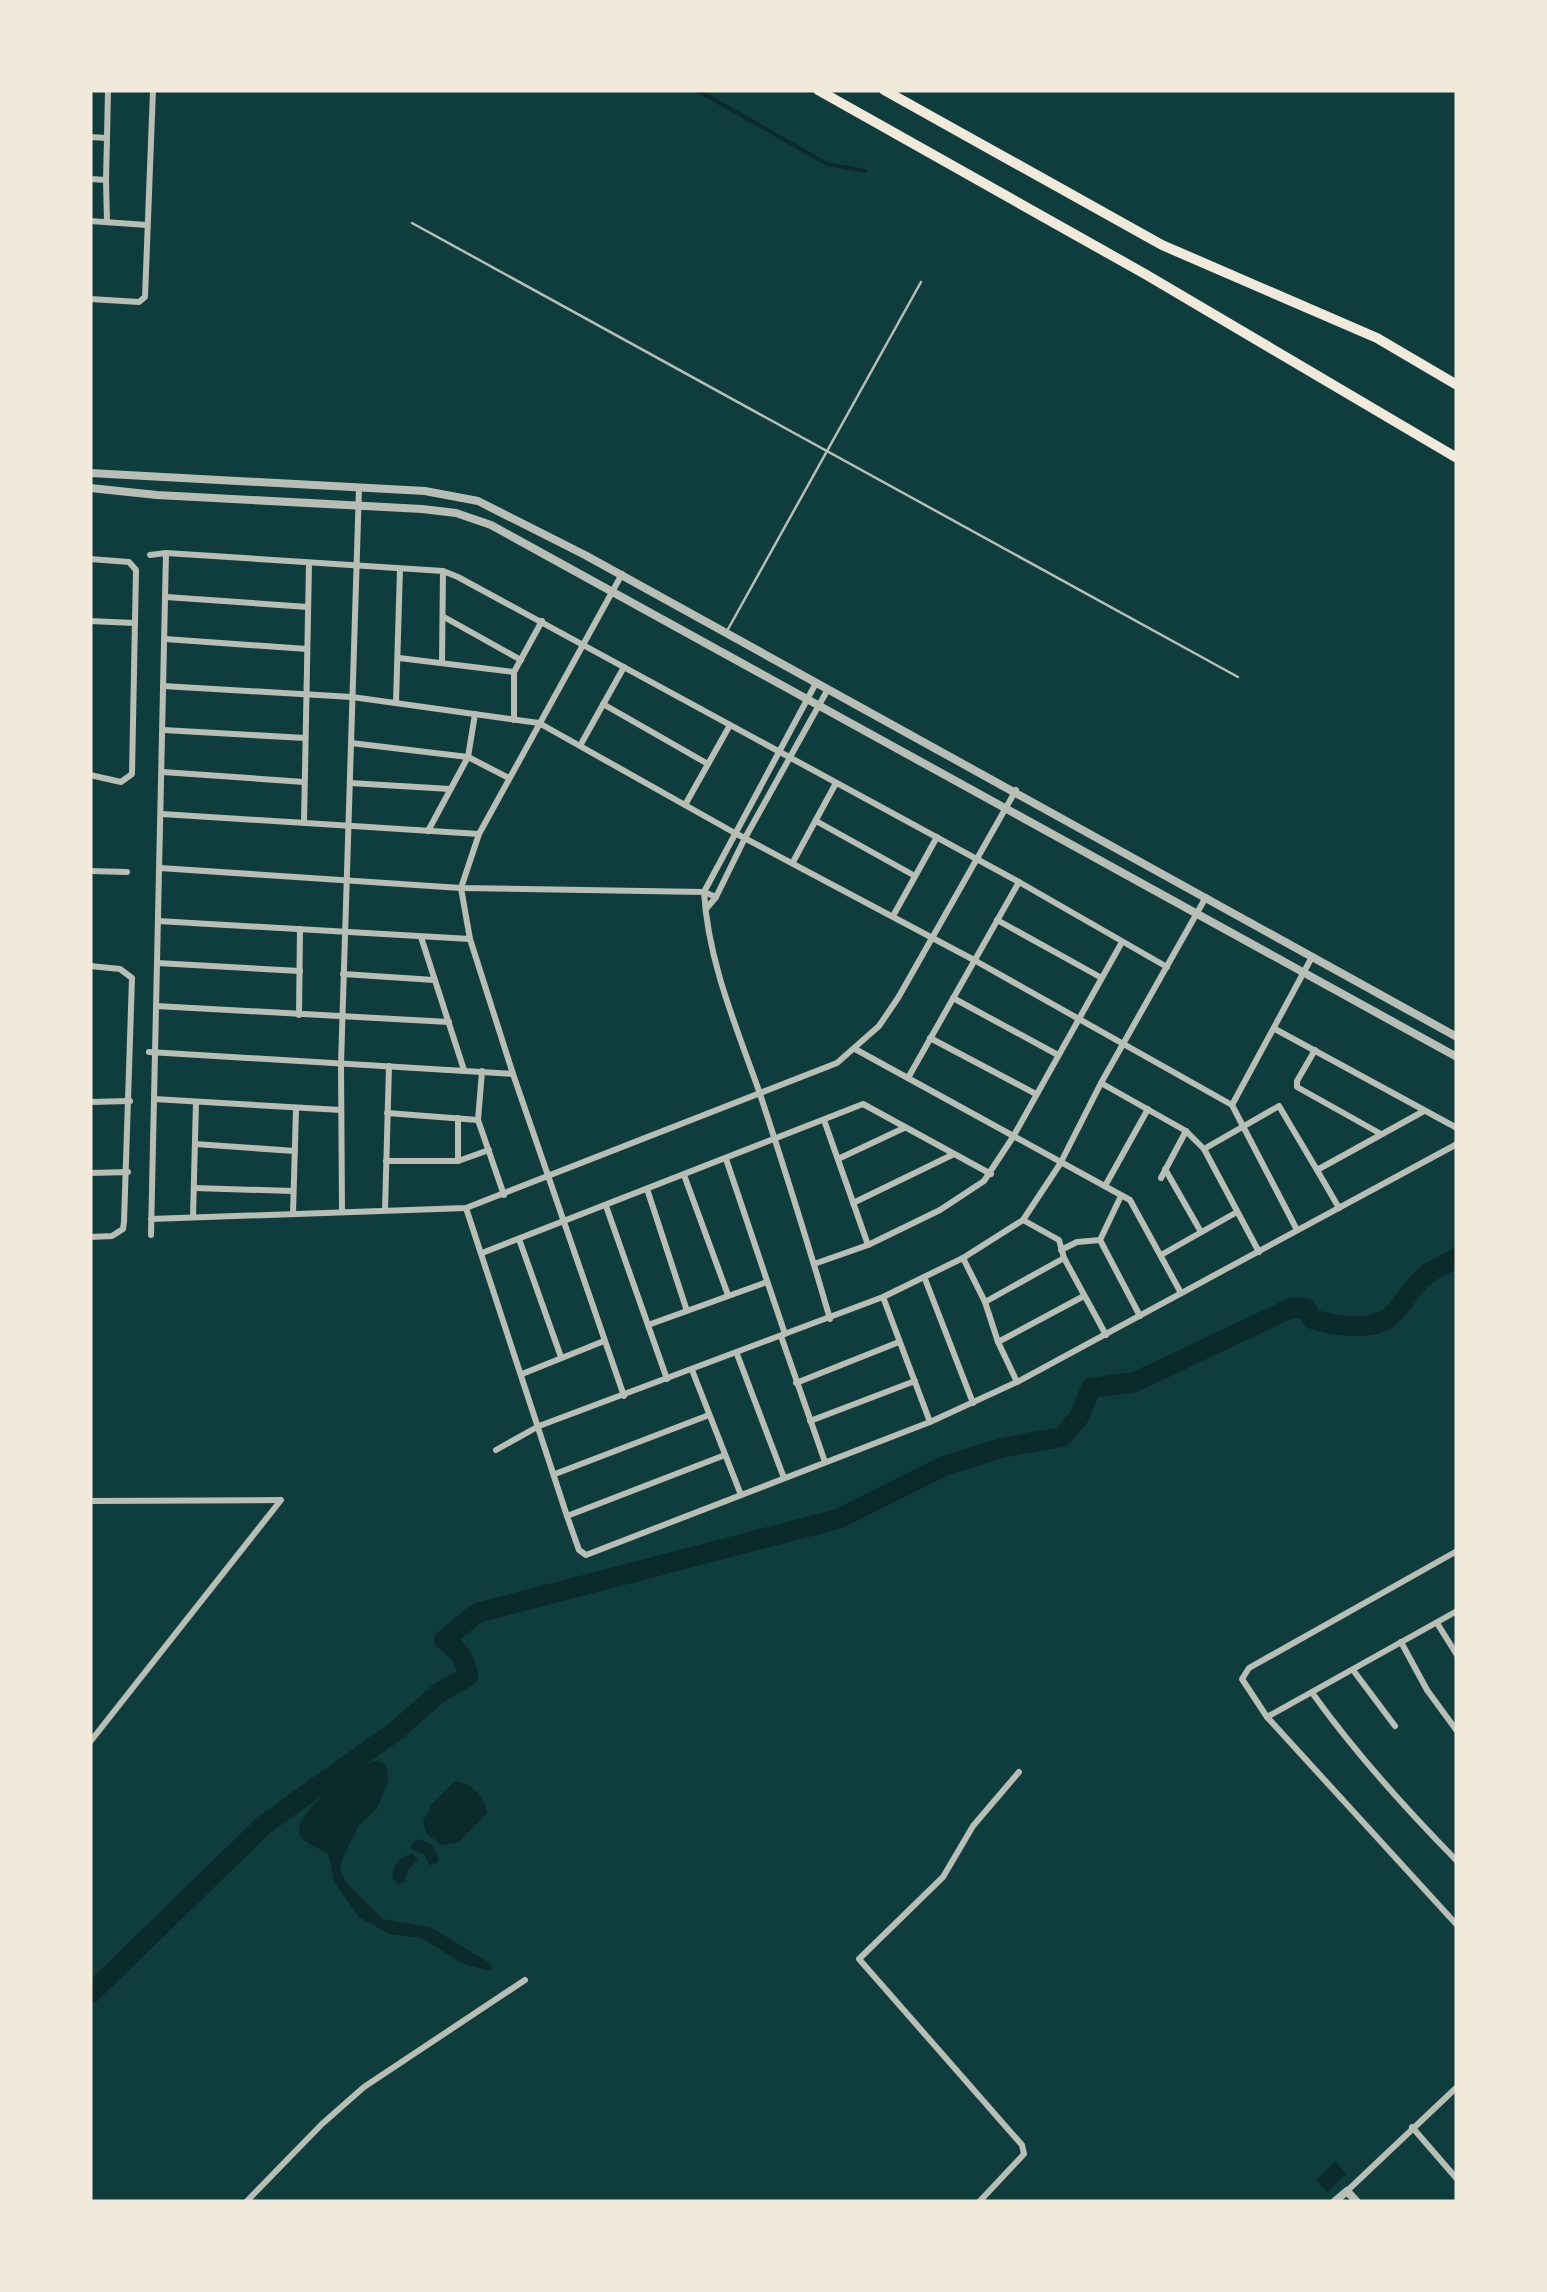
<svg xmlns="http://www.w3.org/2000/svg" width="1547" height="2292" font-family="Overpass,sans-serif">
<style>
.water{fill:#0a2a2b}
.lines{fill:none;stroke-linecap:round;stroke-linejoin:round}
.stream{stroke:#0a2a2b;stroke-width:4}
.river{stroke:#0a2a2b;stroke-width:20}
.service{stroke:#b8beb3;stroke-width:2.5}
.minor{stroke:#b8beb3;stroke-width:6}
.tertiary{stroke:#b8beb3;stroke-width:8}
.motorway{stroke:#f1e9da;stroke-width:10}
</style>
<rect width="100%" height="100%" fill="#0f3d3e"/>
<g class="water">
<path d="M378,1760L387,1766L388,1781L377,1809L359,1825L343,1857L340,1870L347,1884L383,1919L432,1928L491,1964V1971L466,1965L421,1938L389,1934L359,1917L334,1882L329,1855C322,1848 300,1843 299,1832C296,1810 359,1765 378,1760Z"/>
<path d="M455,1781C472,1783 484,1796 487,1813L459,1842L441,1845L426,1833L423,1821L432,1804Z"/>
<path d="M419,1839L432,1845L439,1859L436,1864L429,1865L424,1854L411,1849L413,1842Z"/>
<path d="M413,1854L418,1859L408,1870L404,1882L398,1885L393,1878C391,1866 401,1855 413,1854Z"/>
<path d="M1335,2162L1347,2174L1327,2192L1316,2180Z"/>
</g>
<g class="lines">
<path class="stream" d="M697,90L827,164L865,171"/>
<path class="river" d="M90,1994L265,1824L397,1730L439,1693L468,1676C465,1658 459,1650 444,1640L477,1613L838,1519L946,1465L1006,1447L1062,1437L1079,1417L1091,1388L1135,1382L1291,1308H1306L1312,1319C1335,1326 1376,1333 1394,1313C1405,1302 1411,1287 1424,1277C1433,1268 1447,1265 1457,1257"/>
<g class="service">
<path d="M412,223L1238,677"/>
<path d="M727,631L921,282"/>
</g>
<g class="minor">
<path d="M90,137L107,138L108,90"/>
<path d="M90,179L106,180L107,138"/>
<path d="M106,180L107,222"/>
<path d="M90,221L147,225"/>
<path d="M90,299L139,302L145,297L153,90"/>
<path d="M150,555L166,553L443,571L458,577L1019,882L1167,967"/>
<path d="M90,559L129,562L136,570L132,774L121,782L90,775"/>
<path d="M622,574L479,834L461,888L470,939L513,1074L624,1396"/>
<path d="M166,597L308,607"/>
<path d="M444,617L521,660"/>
<path d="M90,621L134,623"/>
<path d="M165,639L307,649"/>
<path d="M399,658L514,672"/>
<path d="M442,661L443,571"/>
<path d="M816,683L704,892C708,961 736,1026 759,1091C784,1167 808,1243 830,1319"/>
<path d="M163,686L352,697L539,723L733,832L974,960L1232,1105L1297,1230"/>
<path d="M396,702L400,569"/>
<path d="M603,704L708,764"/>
<path d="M514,720V672L542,621"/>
<path d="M163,730L305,738"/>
<path d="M351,743L468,757L509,778"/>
<path d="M581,744L624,667"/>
<path d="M163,772L304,782"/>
<path d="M350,783L450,789"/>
<path d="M685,805L730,725"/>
<path d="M162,814L479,834"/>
<path d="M816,821L915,876"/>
<path d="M304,823L309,564"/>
<path d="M428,831L468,757L475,714"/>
<path d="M793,862L836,783"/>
<path d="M160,868L461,888L704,892L716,897"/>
<path d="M90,871L127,872"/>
<path d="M706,909L716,897L745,838L828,689"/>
<path d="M893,916L937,837"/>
<path d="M997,920L1100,977"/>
<path d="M158,921L470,939"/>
<path d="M421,937L464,1070"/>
<path d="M157,963L300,971"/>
<path d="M90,966L120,969L132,978L124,1222L123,1229L112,1236L90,1237"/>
<path d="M343,974L434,980"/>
<path d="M953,998L1058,1055"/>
<path d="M156,1006L449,1022"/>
<path d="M299,1015L300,929"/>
<path d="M1275,1029L1457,1128"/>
<path d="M930,1038L1036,1094"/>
<path d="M855,1049L1130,1200L1181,1293"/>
<path d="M1315,1050L1297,1081V1087L1381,1134"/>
<path d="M149,1052L513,1074"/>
<path d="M482,1071L478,1120L504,1195"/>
<path d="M908,1078L1019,882"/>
<path d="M1101,1083L1186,1131L1204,1149L1259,1252"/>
<path d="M154,1099L341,1110"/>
<path d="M90,1102L130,1101"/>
<path d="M1232,1105L1312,957"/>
<path d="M387,1113L478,1120"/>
<path d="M824,1120L868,1245"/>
<path d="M195,1144L295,1151"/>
<path d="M1204,1149L1279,1106L1317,1170"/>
<path d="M726,1159L785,1334"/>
<path d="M838,1159L904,1128"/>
<path d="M386,1161H458L489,1150"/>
<path d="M458,1161V1118"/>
<path d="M1165,1169L1201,1232"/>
<path d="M90,1173L128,1172"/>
<path d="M684,1175L728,1295"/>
<path d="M1161,1178L1186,1131"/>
<path d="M1105,1186L1148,1109"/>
<path d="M194,1188L293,1191"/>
<path d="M647,1189L687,1311"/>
<path d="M1121,1196L1100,1240L1140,1316"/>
<path d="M853,1203L952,1155"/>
<path d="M606,1206L667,1379"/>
<path d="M466,1208L567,1516L579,1550L586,1555L930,1422L1017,1382L1457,1144"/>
<path d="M1339,1208L1317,1170L1424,1111"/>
<path d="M385,1210L389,1066"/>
<path d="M342,1212L341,1064L359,488"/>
<path d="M293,1214L296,1109"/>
<path d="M193,1217L196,1102"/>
<path d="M151,1219L466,1208L837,1063L879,1026L898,998L1016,790"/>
<path d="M1023,1220L1059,1240L1064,1258L1106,1335"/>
<path d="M151,1235L166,553"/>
<path d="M519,1239L561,1357"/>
<path d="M1061,1250L1077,1242L1100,1240"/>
<path d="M482,1253L863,1104L991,1174"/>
<path d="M1161,1255L1237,1212"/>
<path d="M963,1258L985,1302L1064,1258"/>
<path d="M814,1264L868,1245L940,1210L984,1181L1013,1137L1122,942"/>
<path d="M925,1279L973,1403"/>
<path d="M883,1297L930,1422"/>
<path d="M985,1302L998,1342"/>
<path d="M648,1325L767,1282"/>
<path d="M781,1336L825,1462"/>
<path d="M737,1354L784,1478"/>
<path d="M692,1370L741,1495"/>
<path d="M522,1374L604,1341"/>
<path d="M1017,1382L998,1342L1084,1296"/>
<path d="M796,1383L899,1342"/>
<path d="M810,1421L915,1381"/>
<path d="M496,1450L539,1426L883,1297L963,1258L1023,1220L1060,1164L1101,1083L1206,897"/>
<path d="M555,1474L709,1415"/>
<path d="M90,1501L280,1500"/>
<path d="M567,1516L725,1455"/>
<path d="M1457,1551L1249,1668L1242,1679L1267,1717L1457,1925"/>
<path d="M1437,1623L1457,1655"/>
<path d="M1401,1642L1427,1690L1457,1731"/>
<path d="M1353,1670L1395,1726"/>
<path d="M1313,1694C1356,1754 1405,1808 1457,1861"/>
<path d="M1267,1717L1457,1611"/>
<path d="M90,1742L281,1500"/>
<path d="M1412,2127L1457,2179"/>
<path d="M1347,2191L1457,2087"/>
<path d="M246,2202L322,2124L364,2087L525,1980"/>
<path d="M979,2202L1024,2154L1022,2145L859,1959L943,1877L973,1826L1019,1772"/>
</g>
<g class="tertiary">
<path d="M90,473L425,491L478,501L585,555L1457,1037"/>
<path d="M90,488L157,495L422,509L456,513L491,525L1457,1057"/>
<path d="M1334,2202L1347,2191L1357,2202"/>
</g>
<g class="motorway">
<path d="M818,90L1145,274L1457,458"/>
<path d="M884,90L1162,245L1377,338L1457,385"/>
</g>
</g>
<rect width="1547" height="2292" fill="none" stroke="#f1e9da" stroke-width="185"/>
</svg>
